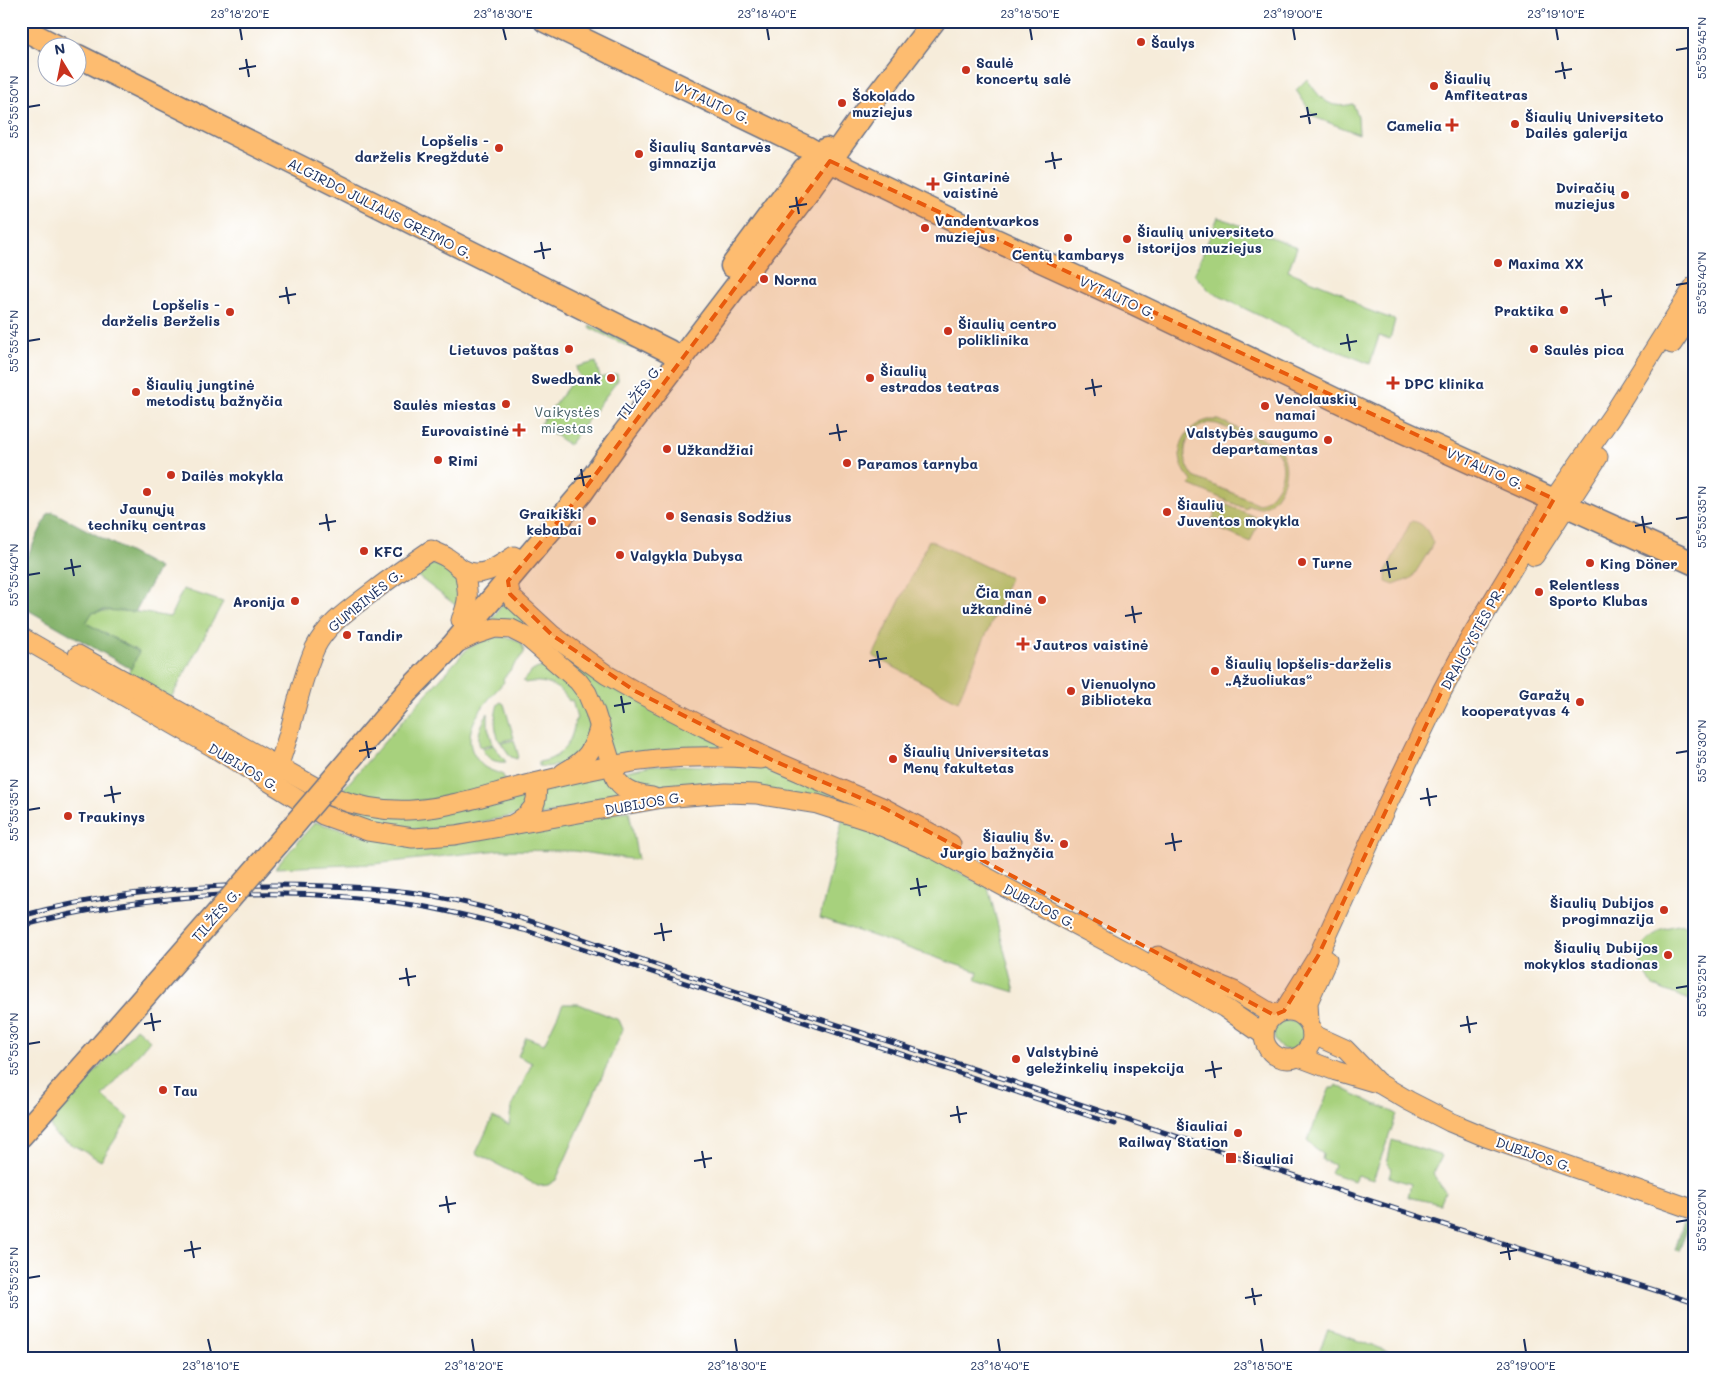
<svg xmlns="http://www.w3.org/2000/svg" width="1716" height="1379" font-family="Mali,sans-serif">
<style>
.green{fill:#a7d17d;stroke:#61806e;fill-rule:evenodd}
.forest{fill:#85b36c;stroke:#507165}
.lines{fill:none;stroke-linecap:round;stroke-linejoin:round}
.major-casing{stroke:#687189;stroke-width:21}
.highway-casing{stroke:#687189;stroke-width:25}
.major{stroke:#fdbc70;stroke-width:19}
.highway{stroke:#fdbc70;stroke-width:22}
.rail-casing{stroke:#1b2f5e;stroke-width:5}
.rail{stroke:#fff;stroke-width:3;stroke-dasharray:9;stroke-linecap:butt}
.highway-bridge-casing{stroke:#687189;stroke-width:25;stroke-linecap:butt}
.highway-bridge{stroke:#fdbc70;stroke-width:22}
.marked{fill:#e8590c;fill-opacity:0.2;stroke:#e8590c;stroke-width:4;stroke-dasharray:10 6;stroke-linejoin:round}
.ticks{fill:none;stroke:#1b2f5e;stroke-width:2}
.poi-dot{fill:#c8321e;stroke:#fff;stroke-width:2}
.labels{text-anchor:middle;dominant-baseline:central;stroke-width:4;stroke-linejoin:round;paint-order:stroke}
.poi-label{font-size:14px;font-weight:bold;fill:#1b2f5e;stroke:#fff;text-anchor:start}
.street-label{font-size:14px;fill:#1b2f5e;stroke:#fff}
.park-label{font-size:14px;fill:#456067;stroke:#fff}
.neatline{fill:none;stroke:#1b2f5e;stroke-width:2}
.ticks-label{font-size:12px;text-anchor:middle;fill:#1b2f5e}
</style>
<rect width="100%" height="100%" fill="#fff"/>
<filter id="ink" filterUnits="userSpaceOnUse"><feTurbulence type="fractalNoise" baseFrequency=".02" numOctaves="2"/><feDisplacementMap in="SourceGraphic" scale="10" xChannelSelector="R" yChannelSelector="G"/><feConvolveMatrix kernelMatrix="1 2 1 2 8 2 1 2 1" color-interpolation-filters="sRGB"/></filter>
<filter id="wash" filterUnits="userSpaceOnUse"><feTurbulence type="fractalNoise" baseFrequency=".0096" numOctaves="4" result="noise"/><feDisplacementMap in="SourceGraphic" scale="20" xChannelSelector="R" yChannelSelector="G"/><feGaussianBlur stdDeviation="1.12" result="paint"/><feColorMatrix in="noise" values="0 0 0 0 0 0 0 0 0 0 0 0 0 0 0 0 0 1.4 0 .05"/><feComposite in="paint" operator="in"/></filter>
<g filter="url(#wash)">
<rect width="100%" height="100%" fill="#f6ecda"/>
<g class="green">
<path d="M1307,79C1320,98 1328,110 1353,104L1358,116L1359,134L1314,117L1296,90Z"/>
<path d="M1218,217L1297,247L1288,271L1342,293L1362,308L1395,320L1390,339L1379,336L1370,364L1297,334L1211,292L1194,275Z"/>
<path d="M590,325L633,345L634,348H631L590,328Z"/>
<path d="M596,362L600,378L617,374L618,380L569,445L540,424L574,379L583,384L586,380L578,374L576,367Z"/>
<path d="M1208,420H1219L1274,444C1293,459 1287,488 1270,503C1267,505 1262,507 1259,508L1248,505L1246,509L1190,485L1192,481C1189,477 1185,473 1183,468C1174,447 1186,426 1208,420ZM1208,423L1217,424L1273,448C1293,464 1279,495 1259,504L1194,477C1182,460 1182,447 1193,430Z"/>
<path d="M1220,502L1260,519L1250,542L1210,525Z"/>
<path d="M1411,521C1424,522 1428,531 1433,543L1429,551L1412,578L1394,585L1386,582V571Z"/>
<path d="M929,540L1010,578L958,701L873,656Z"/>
<path d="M438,564L451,572L460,581L458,607L416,575L427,565Z"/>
<path d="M183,589L223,602L170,700L127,675L139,652L86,623L91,613C117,607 144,613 170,617Z"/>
<path d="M509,601L540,630L489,623L501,606Z"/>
<path d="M500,637C511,637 523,639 524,653L503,679L504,682C483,705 453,736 482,765C487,770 497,772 503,775L505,780L475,790L405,805L339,794L419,702L468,648L489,638Z"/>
<path d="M556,644L746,751L613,760L553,651Z"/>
<path d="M545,667L552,669L574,687L592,720L587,745C573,757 559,770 539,766V762C562,759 573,741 575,720L577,719L572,700L569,701C560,685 542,679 525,683L523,681C530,672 534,668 545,667Z"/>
<path d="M501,702L504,704L514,738L500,742C494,730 494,717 498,704Z"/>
<path d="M488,713V727L493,744L480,747C476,734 482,724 488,713Z"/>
<path d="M514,740L518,754L517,759L511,757L501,743Z"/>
<path d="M493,745L506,762C495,763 487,759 482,749Z"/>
<path d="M653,765L770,767L892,819L701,786L665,787L641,791L617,773Z"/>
<path d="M606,773L623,796L535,817L541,789Z"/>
<path d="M523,793L529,795L518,815L446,828L397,830L325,810L332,802L339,806Z"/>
<path d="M629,811L638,860L574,851L499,850L374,864L275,868L315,822L368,837Z"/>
<path d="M843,817L860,822L988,887L1015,992L976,980L978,972L820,918Z"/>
<path d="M1682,924L1695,930V1002L1653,986L1641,965L1642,946L1661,929Z"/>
<path d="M563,1004H579L619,1020L623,1029L556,1180L548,1185L538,1186L476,1153L493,1117L509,1125L511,1109L532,1063L518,1056L526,1037L544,1044Z"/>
<circle cx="1289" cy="1035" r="15"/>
<path d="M136,1028L150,1040L102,1096L129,1118L101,1161L55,1135L51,1127V1119L113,1052L115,1053Z"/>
<path d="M1336,1085L1376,1105H1379L1397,1114L1373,1180L1357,1175L1354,1181L1331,1173L1334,1165L1322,1160L1323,1154L1313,1147L1307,1141L1330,1088H1334Z"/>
<path d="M1392,1140L1442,1156L1433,1174L1445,1192L1440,1204L1408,1197L1411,1184L1389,1177L1392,1168L1387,1164Z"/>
<path d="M1328,1330L1407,1358H1316Z"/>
</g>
<g class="forest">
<path d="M53,512L159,568L135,612L104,610L92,613L86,623L139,652L131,669L21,606V569L48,514Z"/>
<path d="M1684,1221H1688L1695,1223V1230H1687L1679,1251L1675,1250Z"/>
</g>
</g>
<g filter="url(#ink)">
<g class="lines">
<g class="major-casing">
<g id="major">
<path d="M1672,344L1695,310"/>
<path d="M1534,556L1598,457"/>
<path d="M508,581L510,594L513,599L552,635L607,675L635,691L704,727L772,760L884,808L951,844"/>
<path d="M461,620C470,600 468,591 464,570"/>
<path d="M21,637L213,747L323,815L368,831L413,838L455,835L663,798L726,793L756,794L817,804L870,821L932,848L1132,955L1225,1008L1264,1035"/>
<path d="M455,644L474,635L495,628L511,629L527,637L578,681L587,693L595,712L616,779C625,792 637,795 652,797"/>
<path d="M78,655L333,797C397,822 444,807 507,790C541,781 575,773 610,766C660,756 710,755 761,759"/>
<path d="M563,773C587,760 593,751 600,725"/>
<path d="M274,776C292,737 297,688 315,648C327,623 353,607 375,590C393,576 412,563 431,550C437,553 444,555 449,559C454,562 457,566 462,569C480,580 499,566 514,556"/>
<path d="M512,825C532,813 539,806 536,783"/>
<path d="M1158,956L1207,980L1234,991L1274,1015"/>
<circle cx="1288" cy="1035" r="24"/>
<path d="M1284,1011L1318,956L1385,809L1442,691L1468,642L1554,499L1614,413L1695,285"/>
<path d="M1309,1022L1308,1002L1327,960"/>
<path d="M1312,1034L1345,1049L1377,1082"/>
<path d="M1299,1057L1336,1071L1380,1084L1409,1101L1450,1122L1486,1137L1695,1210"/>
</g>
</g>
<g class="highway-casing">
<g id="highway">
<path d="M545,21L808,148L834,163L971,229L1133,303L1395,428L1695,564"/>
<path d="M21,28L60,48"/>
<path d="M78,56L669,351L681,361"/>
<path d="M732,266L804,169L826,149"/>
<path d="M407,692L452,646L581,494L624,433L805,196L875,98L934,21"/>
<path d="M21,1136L103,1044"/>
</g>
</g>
<use href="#major" class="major"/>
<use href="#highway" class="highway"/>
<g class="rail-casing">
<g id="rail">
<path d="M21,916C120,889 223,882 325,886C360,887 395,889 429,895C512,910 592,943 672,970C790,1010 910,1048 1029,1087C1189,1141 1350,1195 1511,1246C1572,1265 1634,1283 1695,1303"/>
<path d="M21,926C147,892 292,884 420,906C455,912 489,921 524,930L1114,1124"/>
</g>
</g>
<use href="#rail" class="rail"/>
<g class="highway-bridge-casing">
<path id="highway-bridge" d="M103,1044L289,831L407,692"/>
</g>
<use href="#highway-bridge" class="highway-bridge"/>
</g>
</g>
<path class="marked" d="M830,161L1554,499L1442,691L1318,956L1284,1011L1274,1015L884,808L772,760L635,691L552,635L510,594L508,581L581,494Z"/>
<path class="ticks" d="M240,28L242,40M503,28L506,40M767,28L769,40M1030,28L1032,40M1293,28L1295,40M1556,28L1558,40M1676,50L1688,48M246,59L249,77M1562,62L1565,79M239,69L256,66M1555,72L1572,69M28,107L40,105M1307,107L1310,124M1300,117L1317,114M1052,152L1055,169M1045,162L1062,159M796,197L799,214M789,207L807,204M541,242L544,259M534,252L551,249M1676,285L1688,283M286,287L289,304M1602,289L1605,306M279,297L296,294M1595,299L1612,296M1347,334L1350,351M28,341L40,339M1340,344L1357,341M1092,379L1095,396M1085,389L1102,386M837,424L840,441M829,434L847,431M581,469L584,486M574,479L591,476M326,514L329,531M1642,516L1645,533M1676,519L1688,517M319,524L336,521M1635,526L1652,523M71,559L74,576M1387,561L1390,578M64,569L81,566M1380,571L1397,568M28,575L40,573M1132,606L1135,623M1125,616L1142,613M877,651L880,668M869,661L887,658M621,696L624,713M614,706L631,703M366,741L369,758M359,751L376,748M1676,753L1688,751M111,786L114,803M1427,788L1430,806M104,796L121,793M1420,799L1437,796M28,810L40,808M1172,833L1175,851M1165,844L1182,841M917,878L920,896M910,889L927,886M661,923L664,941M654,934L672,931M406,968L409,986M399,979L416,976M1676,988L1688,986M151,1013L154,1031M1467,1016L1470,1033M144,1024L161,1021M1460,1026L1477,1023M28,1044L40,1042M1212,1061L1215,1078M1205,1071L1222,1068M957,1106L960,1123M950,1116L967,1113M702,1151L705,1168M694,1161L712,1158M446,1196L449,1213M439,1206L456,1203M1676,1222L1688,1220M191,1241L194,1258M1507,1243L1510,1260M184,1251L201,1248M1500,1253L1517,1250M28,1278L40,1276M1252,1288L1255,1305M1245,1298L1262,1295M208,1339L211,1352M472,1339L474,1352M735,1339L737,1352M998,1339L1000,1352M1261,1339L1263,1352M1524,1339L1526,1352"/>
<g class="poi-dot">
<circle cx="1141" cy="42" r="5"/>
<circle cx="966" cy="70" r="5"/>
<circle cx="1434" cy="86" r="5"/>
<circle cx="842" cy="103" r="5"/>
<circle cx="1515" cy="124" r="5"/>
<path d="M1449.5 117.5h5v5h5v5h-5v5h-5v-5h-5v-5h5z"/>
<circle cx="499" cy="148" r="5"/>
<circle cx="639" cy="154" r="5"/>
<path d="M930.5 176.5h5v5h5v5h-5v5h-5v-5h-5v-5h5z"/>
<circle cx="1625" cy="195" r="5"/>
<circle cx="925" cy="228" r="5"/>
<circle cx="1068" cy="238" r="5"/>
<circle cx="1127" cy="239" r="5"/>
<circle cx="1498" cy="263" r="5"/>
<circle cx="764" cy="279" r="5"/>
<circle cx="1564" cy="310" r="5"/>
<circle cx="230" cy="312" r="5"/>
<circle cx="948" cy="331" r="5"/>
<circle cx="569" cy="349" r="5"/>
<circle cx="1534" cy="349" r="5"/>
<circle cx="611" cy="378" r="5"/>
<circle cx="870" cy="378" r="5"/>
<path d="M1390.5 375.5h5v5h5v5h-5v5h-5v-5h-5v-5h5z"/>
<circle cx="136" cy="392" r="5"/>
<circle cx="506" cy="404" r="5"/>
<circle cx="1265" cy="406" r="5"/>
<path d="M516.5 422.5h5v5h5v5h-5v5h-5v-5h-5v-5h5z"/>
<circle cx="1328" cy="440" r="5"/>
<circle cx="667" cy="449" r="5"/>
<circle cx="438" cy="460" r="5"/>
<circle cx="847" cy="463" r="5"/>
<circle cx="171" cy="475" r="5"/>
<circle cx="147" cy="492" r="5"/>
<circle cx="1167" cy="512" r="5"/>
<circle cx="670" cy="516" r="5"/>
<circle cx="592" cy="521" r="5"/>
<circle cx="364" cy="551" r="5"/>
<circle cx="620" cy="555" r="5"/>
<circle cx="1302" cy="562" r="5"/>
<circle cx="1590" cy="563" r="5"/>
<circle cx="1539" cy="592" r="5"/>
<circle cx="1042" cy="600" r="5"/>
<circle cx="295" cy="601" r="5"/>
<circle cx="347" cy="635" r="5"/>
<path d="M1020.5 636.5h5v5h5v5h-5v5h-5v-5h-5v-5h5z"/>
<circle cx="1215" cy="671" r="5"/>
<circle cx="1071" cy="691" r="5"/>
<circle cx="1580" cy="702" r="5"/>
<circle cx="893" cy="759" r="5"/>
<circle cx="68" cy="816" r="5"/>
<circle cx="1064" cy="844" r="5"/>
<circle cx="1664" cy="910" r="5"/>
<circle cx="1668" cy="955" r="5"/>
<circle cx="1016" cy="1059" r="5"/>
<circle cx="163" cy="1090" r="5"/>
<circle cx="1238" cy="1133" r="5"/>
<rect x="1225" y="1152" width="12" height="12" rx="2.5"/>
</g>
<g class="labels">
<g class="poi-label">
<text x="1151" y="42">Šaulys</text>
<text x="976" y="62">Saulė<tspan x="976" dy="16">koncertų salė</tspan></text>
<text x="1444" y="78">Šiaulių<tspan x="1444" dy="16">Amfiteatras</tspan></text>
<text x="852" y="95">Šokolado<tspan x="852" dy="16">muziejus</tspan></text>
<text x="1525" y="116">Šiaulių Universiteto<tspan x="1525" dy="16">Dailės galerija</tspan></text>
<text x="1442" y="125" text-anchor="end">Camelia</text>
<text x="489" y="140" text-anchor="end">Lopšelis -<tspan x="489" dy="16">darželis Kregždutė</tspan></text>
<text x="649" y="146">Šiaulių Santarvės<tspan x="649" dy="16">gimnazija</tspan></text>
<text x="943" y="176">Gintarinė<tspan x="943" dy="16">vaistinė</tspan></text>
<text x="1615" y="187" text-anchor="end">Dviračių<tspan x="1615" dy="16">muziejus</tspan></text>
<text x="935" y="220">Vandentvarkos<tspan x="935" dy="16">muziejus</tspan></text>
<text x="1137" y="231">Šiaulių universiteto<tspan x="1137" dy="16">istorijos muziejus</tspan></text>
<text x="1068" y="254" text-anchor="middle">Centų kambarys</text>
<text x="1508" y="263">Maxima XX</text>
<text x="774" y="279">Norna</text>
<text x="220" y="304" text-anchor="end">Lopšelis -<tspan x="220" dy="16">darželis Berželis</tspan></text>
<text x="1554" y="310" text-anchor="end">Praktika</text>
<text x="958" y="323">Šiaulių centro<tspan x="958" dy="16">poliklinika</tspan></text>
<text x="559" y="349" text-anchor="end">Lietuvos paštas</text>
<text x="1544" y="349">Saulės pica</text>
<text x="880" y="370">Šiaulių<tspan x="880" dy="16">estrados teatras</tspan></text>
<text x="601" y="378" text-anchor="end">Swedbank</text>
<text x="1404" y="383">DPC klinika</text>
<text x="146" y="384">Šiaulių jungtinė<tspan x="146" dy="16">metodistų bažnyčia</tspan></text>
<text x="1275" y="398">Venclauskių<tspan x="1275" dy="16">namai</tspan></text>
<text x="496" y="404" text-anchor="end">Saulės miestas</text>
<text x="509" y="430" text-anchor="end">Eurovaistinė</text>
<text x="1318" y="432" text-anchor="end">Valstybės saugumo<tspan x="1318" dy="16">departamentas</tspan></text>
<text x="677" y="449">Užkandžiai</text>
<text x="448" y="460">Rimi</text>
<text x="857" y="463">Paramos tarnyba</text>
<text x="181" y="475">Dailės mokykla</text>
<text x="1177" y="504">Šiaulių<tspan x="1177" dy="16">Juventos mokykla</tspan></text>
<text x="147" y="508" text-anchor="middle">Jaunųjų<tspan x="147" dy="16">technikų centras</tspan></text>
<text x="582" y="513" text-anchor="end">Graikiški<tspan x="582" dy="16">kebabai</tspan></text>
<text x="680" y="516">Senasis Sodžius</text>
<text x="374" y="551">KFC</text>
<text x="630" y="555">Valgykla Dubysa</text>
<text x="1312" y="562">Turne</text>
<text x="1600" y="563">King Döner</text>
<text x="1549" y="584">Relentless<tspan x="1549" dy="16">Sporto Klubas</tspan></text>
<text x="1032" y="592" text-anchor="end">Čia man<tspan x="1032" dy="16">užkandinė</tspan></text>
<text x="285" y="601" text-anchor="end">Aronija</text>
<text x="357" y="635">Tandir</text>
<text x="1033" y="644">Jautros vaistinė</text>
<text x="1225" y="663">Šiaulių lopšelis-darželis<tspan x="1225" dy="16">„Ąžuoliukas“</tspan></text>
<text x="1081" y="683">Vienuolyno<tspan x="1081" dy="16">Biblioteka</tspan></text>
<text x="1570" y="694" text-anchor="end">Garažų<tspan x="1570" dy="16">kooperatyvas 4</tspan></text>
<text x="903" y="751">Šiaulių Universitetas<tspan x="903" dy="16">Menų fakultetas</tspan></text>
<text x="78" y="816">Traukinys</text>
<text x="1054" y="836" text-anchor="end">Šiaulių Šv.<tspan x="1054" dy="16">Jurgio bažnyčia</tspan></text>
<text x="1654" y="902" text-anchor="end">Šiaulių Dubijos<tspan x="1654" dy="16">progimnazija</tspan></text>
<text x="1658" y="947" text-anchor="end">Šiaulių Dubijos<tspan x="1658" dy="16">mokyklos stadionas</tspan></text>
<text x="1026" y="1051">Valstybinė<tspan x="1026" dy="16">geležinkelių inspekcija</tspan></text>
<text x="173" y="1090">Tau</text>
<text x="1228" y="1125" text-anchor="end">Šiauliai<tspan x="1228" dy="16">Railway Station</tspan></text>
<text x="1242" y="1158">Šiauliai</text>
</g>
<g class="street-label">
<text transform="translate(712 102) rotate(25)">VYTAUTO G.</text>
<text transform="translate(380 208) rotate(27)">ALGIRDO JULIAUS GREIMO G.</text>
<text transform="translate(1118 297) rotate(25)">VYTAUTO G.</text>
<text transform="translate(639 392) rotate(-54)">TILŽĖS G.</text>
<text transform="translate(1485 468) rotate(24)">VYTAUTO G.</text>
<text transform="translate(365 600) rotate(-39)">GUMBINĖS G.</text>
<text transform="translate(1472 638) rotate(-61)">DRAUGYSTĖS PR.</text>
<text transform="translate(244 767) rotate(31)">DUBIJOS G.</text>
<text transform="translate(644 803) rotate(-10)">DUBIJOS G.</text>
<text transform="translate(1040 906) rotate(28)">DUBIJOS G.</text>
<text transform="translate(216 915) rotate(-49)">TILŽĖS G.</text>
<text transform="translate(1534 1154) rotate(19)">DUBIJOS G.</text>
</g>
<g class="park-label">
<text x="567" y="411">Vaikystės<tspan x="567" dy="16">miestas</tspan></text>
</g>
</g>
<rect width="1716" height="1379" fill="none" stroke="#fff" stroke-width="55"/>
<g transform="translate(62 62) rotate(350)"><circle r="24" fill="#ffffff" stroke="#a4acbf"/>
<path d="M0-4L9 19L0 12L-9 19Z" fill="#c8321e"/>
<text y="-8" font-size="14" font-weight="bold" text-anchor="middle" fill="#1b2f5e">N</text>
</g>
<rect x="28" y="28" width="1660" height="1324" class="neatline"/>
<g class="ticks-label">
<text x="240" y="18">23°18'20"E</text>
<text x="503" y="18">23°18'30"E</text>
<text x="767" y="18">23°18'40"E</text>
<text x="1030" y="18">23°18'50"E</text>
<text x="1293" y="18">23°19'00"E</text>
<text x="1556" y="18">23°19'10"E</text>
<text transform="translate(1702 48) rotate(-90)" y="4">55°55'45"N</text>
<text transform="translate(14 107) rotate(-90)" y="4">55°55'50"N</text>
<text transform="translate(1702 283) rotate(-90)" y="4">55°55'40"N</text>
<text transform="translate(14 341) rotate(-90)" y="4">55°55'45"N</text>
<text transform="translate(1702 517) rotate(-90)" y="4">55°55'35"N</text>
<text transform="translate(14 575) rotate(-90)" y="4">55°55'40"N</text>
<text transform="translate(1702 751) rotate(-90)" y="4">55°55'30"N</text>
<text transform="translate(14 810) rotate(-90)" y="4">55°55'35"N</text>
<text transform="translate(1702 986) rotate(-90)" y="4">55°55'25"N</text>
<text transform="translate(14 1044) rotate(-90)" y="4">55°55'30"N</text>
<text transform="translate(1702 1220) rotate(-90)" y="4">55°55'20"N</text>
<text transform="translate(14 1278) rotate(-90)" y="4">55°55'25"N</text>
<text x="211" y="1370">23°18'10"E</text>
<text x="474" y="1370">23°18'20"E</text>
<text x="737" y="1370">23°18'30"E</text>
<text x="1000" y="1370">23°18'40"E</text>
<text x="1263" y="1370">23°18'50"E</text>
<text x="1526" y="1370">23°19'00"E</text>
</g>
</svg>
